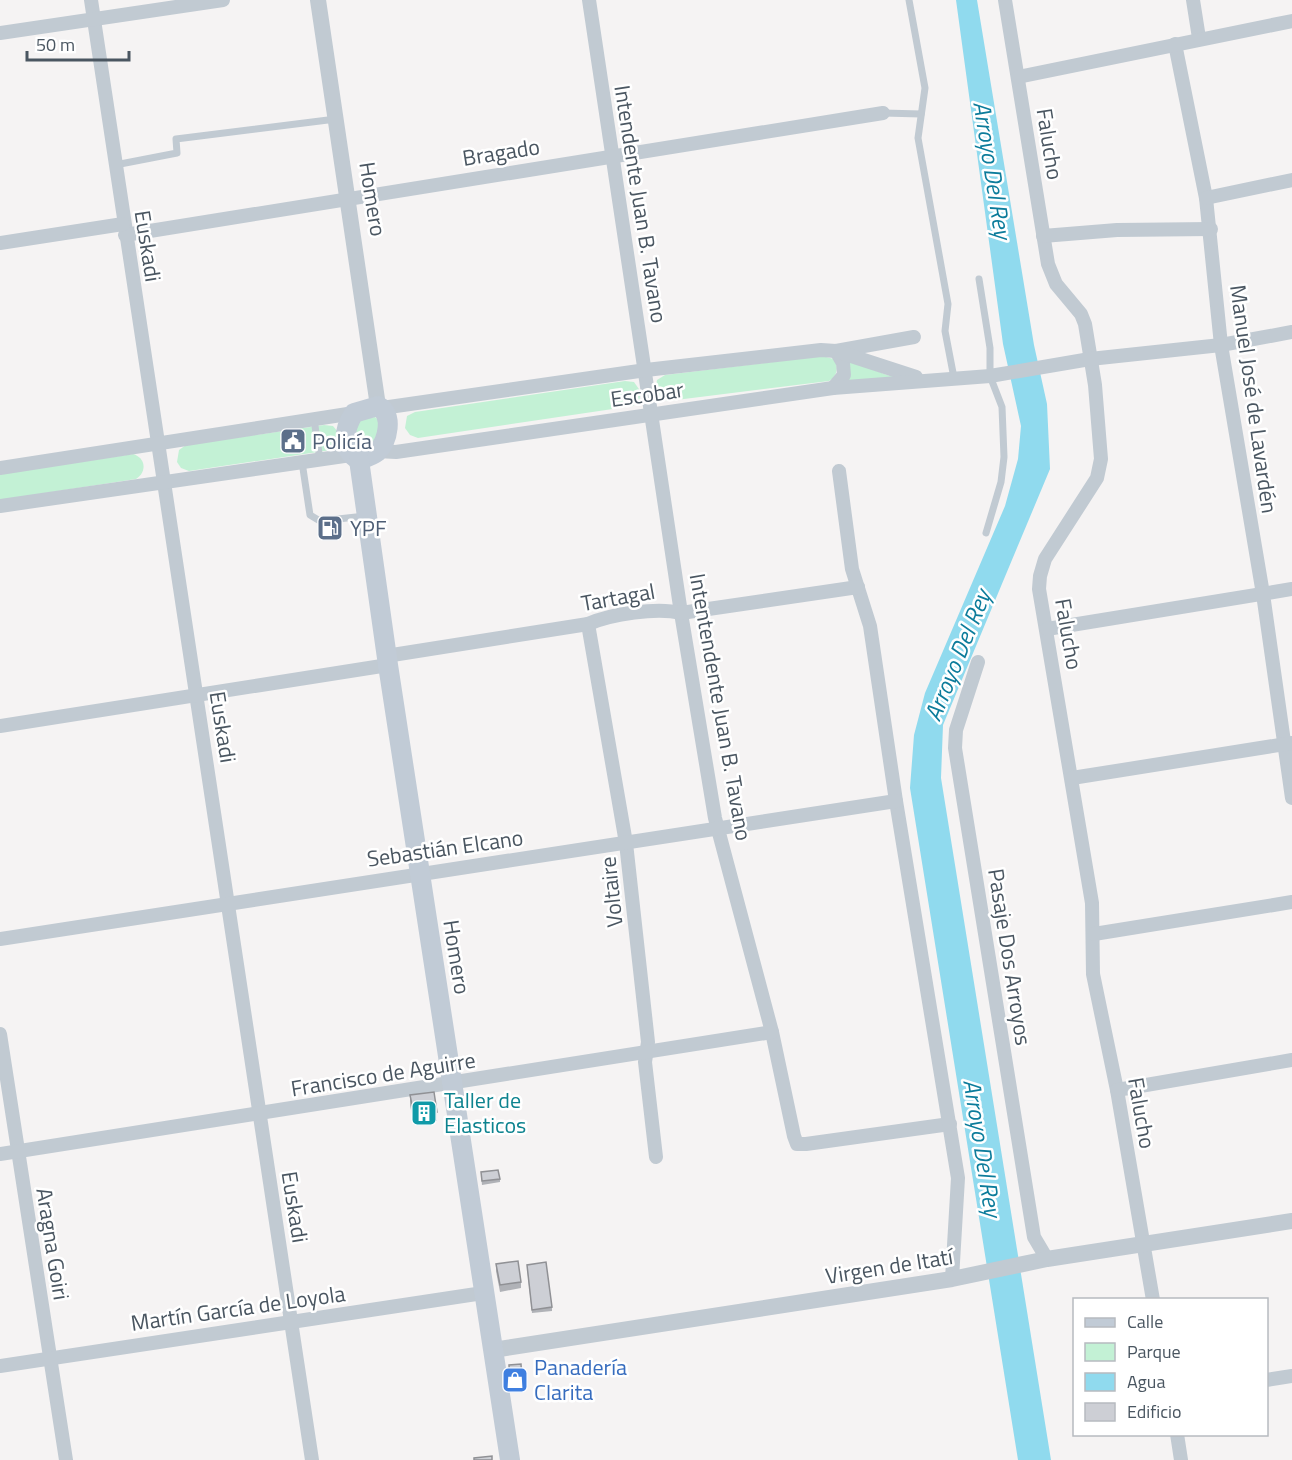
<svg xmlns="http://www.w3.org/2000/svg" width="1292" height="1460" font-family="'Titillium Web',sans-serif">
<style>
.green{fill:#c3f1d5}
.water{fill:#90daee}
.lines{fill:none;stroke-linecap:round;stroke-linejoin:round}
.service{stroke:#c1cad2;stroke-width:7}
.minor{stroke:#c1cad2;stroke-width:14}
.tertiary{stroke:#c1cad2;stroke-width:16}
.secondary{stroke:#c1cbd6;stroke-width:20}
.wall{fill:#b0b2b7}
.building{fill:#cdcfd5;stroke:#909195;stroke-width:1.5}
.labels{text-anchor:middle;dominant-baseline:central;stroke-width:5;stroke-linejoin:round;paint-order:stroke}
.street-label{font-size:22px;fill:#4a5661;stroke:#fff}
.service-label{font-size:22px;fill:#4e5e75;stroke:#fff;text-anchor:start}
.culture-label{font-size:22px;fill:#0d838f;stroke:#fff;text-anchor:start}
.shop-label{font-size:22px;fill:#366cbe;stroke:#fff;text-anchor:start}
.water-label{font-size:24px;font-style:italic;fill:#0c7c9b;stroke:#fff}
</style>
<rect width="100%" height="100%" fill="#f5f3f3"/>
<g class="green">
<path d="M822,356L834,359C839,368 837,376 829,381L668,401L660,398L655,392L657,380L665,375Z"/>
<path d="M847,360L887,375L903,378L842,383Z"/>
<path d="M625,381L634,382L641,392L639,401L633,406L418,438L410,435L405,428L407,416L415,412Z"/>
<path d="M375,417L382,423L375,442H361L355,434L358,420Z"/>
<path d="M324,425L333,426L338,432V445L331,450L189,471L181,468L177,462L179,450L186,445Z"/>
<path d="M133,454C146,458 147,472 136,479L0,500V474Z"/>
</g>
<path class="water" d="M956,0H977L1034,345L1047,404L1050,469L943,725L941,778L1051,1460H1018L910,788L914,735L925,693L1005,506L1018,459L1021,426L1003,344Z"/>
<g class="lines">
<g class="service">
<path d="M909,0L925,88L918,138L948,304L945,331L954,378"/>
<path d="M883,113L921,114"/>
<path d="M115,165L177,153L176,139L336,119"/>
<path d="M979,279L990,348V376L1002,407L1004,457L1001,482L986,533"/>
<path d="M314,419L320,460"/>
<path d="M302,462L310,515L320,521L365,516"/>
</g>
<g class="minor">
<path d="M91,0L312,1460"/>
<path d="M589,0L681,613L715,818L772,1032L794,1136L797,1144H806L950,1124"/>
<path d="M1005,0L1048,264L1056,284L1081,314L1085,324L1095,385L1101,459L1097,478L1045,559L1040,576L1039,589L1092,903L1093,974L1117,1090L1153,1300"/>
<path d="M1193,0L1199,38"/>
<path d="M0,33L223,0"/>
<path d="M1175,44L1206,198L1221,345L1263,594L1292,798"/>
<path d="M1018,77L1292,21"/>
<path d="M1206,198L1292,180"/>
<path d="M125,235L883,113"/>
<path d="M1043,236L1117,230L1211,229"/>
<path d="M0,243L123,224"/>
<path d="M836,351L914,337"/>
<path d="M833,388L844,375L843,363L836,351"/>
<path d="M382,408L646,370L821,350L836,351L916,377"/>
<path d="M377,451L396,452L833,388L990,376L1090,359L1221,345L1292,332"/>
<path d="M0,468L354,413"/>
<path d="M839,471L852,569L870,626L896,801L958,1178L952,1279"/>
<path d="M0,506L351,455"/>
<path d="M588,624L626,843L648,1042L645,1062L656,1157"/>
<path d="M1047,629L1292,589"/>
<path d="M386,656L588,624C611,614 657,607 681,613L858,587"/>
<path d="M978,662L956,730L955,748L1034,1237L1047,1259"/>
<path d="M0,726L388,665"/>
<path d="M1072,778L1292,743"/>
<path d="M1094,934L1292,902"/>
<path d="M0,939L896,801"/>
<path d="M0,1034L66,1460"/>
<path d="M1117,1090L1292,1060"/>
<path d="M0,1154L772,1032"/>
<path d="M0,1366L483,1293"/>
<path d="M1266,1380L1292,1376"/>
<path d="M1177,1434L1181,1460"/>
</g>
<g class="tertiary">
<path d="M318,0L378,406"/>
<path d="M493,1350L952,1279L1047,1259L1292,1221"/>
</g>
<g class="secondary">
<path d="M378,406C394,414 388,441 377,452C372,456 365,458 359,460C340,449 344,429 354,413Z"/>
<path d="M359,460L388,665L510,1460"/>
</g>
</g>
<g class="wall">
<path d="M410,1095L437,1112V1121L414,1125L410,1105Z"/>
<path d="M481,1175L500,1179V1182L482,1185Z"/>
<path d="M496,1264L521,1282V1288L500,1292L496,1271Z"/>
<path d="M527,1268L552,1307V1311L532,1313Z"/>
<path d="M509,1372L522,1381V1388L510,1389Z"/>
</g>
<g class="building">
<path d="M434,1092L437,1112L414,1115L410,1095Z"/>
<path d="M498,1170L500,1179L482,1181L481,1172Z"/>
<path d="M518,1261L521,1282L500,1285L496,1264Z"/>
<path d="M546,1262L552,1307L532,1310L527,1265Z"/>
<path d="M521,1364L522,1381L510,1382L509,1365Z"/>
<path d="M492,1456V1460H474V1458Z"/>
</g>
<defs>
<g id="civic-square" transform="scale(1.35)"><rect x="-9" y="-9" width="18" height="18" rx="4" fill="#5c6f8a" stroke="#fff"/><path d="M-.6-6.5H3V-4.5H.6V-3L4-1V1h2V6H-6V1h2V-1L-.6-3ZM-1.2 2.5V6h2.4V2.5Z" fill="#fff"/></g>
<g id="fuel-square" transform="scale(1.35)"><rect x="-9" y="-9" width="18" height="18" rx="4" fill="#5c6f8a" stroke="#fff"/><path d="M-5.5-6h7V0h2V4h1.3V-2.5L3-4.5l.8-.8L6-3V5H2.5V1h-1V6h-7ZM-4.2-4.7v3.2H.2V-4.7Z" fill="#fff"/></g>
<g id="building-square" transform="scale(1.35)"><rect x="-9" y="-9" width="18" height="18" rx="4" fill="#0f9aa8" stroke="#fff"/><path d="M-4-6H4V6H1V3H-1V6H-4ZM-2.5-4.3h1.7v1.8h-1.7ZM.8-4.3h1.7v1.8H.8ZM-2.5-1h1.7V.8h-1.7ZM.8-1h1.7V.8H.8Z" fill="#fff"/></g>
<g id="shop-square" transform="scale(1.35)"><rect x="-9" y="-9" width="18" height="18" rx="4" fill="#3f7fe0" stroke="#fff"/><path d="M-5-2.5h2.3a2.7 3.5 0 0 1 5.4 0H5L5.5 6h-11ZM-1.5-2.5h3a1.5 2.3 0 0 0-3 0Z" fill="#fff"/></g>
</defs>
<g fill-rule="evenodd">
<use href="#civic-square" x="293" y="441"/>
<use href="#fuel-square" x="330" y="528"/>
<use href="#building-square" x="424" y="1113"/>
<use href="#shop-square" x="515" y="1380"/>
</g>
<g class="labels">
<g class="street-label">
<text transform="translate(1050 144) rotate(81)">Falucho</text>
<text transform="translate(501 152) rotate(-9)">Bragado</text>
<text transform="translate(373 199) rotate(81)">Homero</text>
<text transform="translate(641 204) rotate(81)">Intendente Juan B. Tavano</text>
<text transform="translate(148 246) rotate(81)">Euskadi</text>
<text transform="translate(647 394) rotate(-8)">Escobar</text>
<text transform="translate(1254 399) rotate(82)">Manuel José de Lavardén</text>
<text transform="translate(618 597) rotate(-10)">Tartagal</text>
<text transform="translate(1069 634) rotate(80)">Falucho</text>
<text transform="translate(721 707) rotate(80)">Intentendente Juan B. Tavano</text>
<text transform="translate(223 727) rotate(81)">Euskadi</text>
<text transform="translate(445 848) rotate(-8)">Sebastián Elcano</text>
<text transform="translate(611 892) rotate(-96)">Voltaire</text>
<text transform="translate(457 957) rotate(81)">Homero</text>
<text transform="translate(1010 957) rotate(81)">Pasaje Dos Arroyos</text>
<text transform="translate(383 1074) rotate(-9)">Francisco de Aguirre</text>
<text transform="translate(1142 1113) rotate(80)">Falucho</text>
<text transform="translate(295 1207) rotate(81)">Euskadi</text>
<text transform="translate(53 1244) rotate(81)">Aragna Goiri</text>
<text transform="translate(889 1266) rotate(-9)">Virgen de Itatí</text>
<text transform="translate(238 1308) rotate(-8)">Martín García de Loyola</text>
</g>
<g class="service-label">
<text x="312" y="441">Policía</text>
<text x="350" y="528">YPF</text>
</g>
<g class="culture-label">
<text x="444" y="1100">Taller de<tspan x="444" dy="25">Elasticos</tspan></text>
</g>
<g class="shop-label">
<text x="534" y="1367">Panadería<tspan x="534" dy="25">Clarita</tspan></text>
</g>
<g class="water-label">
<text transform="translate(993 170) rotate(81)">Arroyo Del Rey</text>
<text transform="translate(957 655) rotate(-68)">Arroyo Del Rey</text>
<text transform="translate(983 1148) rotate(81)">Arroyo Del Rey</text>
</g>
</g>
<rect x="1073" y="1298" width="195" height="138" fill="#ffffff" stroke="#b7bbc0" stroke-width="1.5"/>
<rect x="1085" y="1318" width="30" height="9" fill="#c1cbd6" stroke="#b7bbc0" stroke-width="1.5"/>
<text x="1127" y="1328" font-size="18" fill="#4a5661">Calle</text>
<rect x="1085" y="1343" width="30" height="18" fill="#c3f1d5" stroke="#b7bbc0" stroke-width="1.5"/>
<text x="1127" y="1358" font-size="18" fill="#4a5661">Parque</text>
<rect x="1085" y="1373" width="30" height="18" fill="#90daee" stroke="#b7bbc0" stroke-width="1.5"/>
<text x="1127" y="1388" font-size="18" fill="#4a5661">Agua</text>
<rect x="1085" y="1403" width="30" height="18" fill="#cdcfd5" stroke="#b7bbc0" stroke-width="1.5"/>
<text x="1127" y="1418" font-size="18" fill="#4a5661">Edificio</text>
<path d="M27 51v9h102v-9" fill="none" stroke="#4a5661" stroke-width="3"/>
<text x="36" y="51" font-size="18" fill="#4a5661" stroke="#ffffff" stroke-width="4.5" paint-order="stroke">50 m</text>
</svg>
